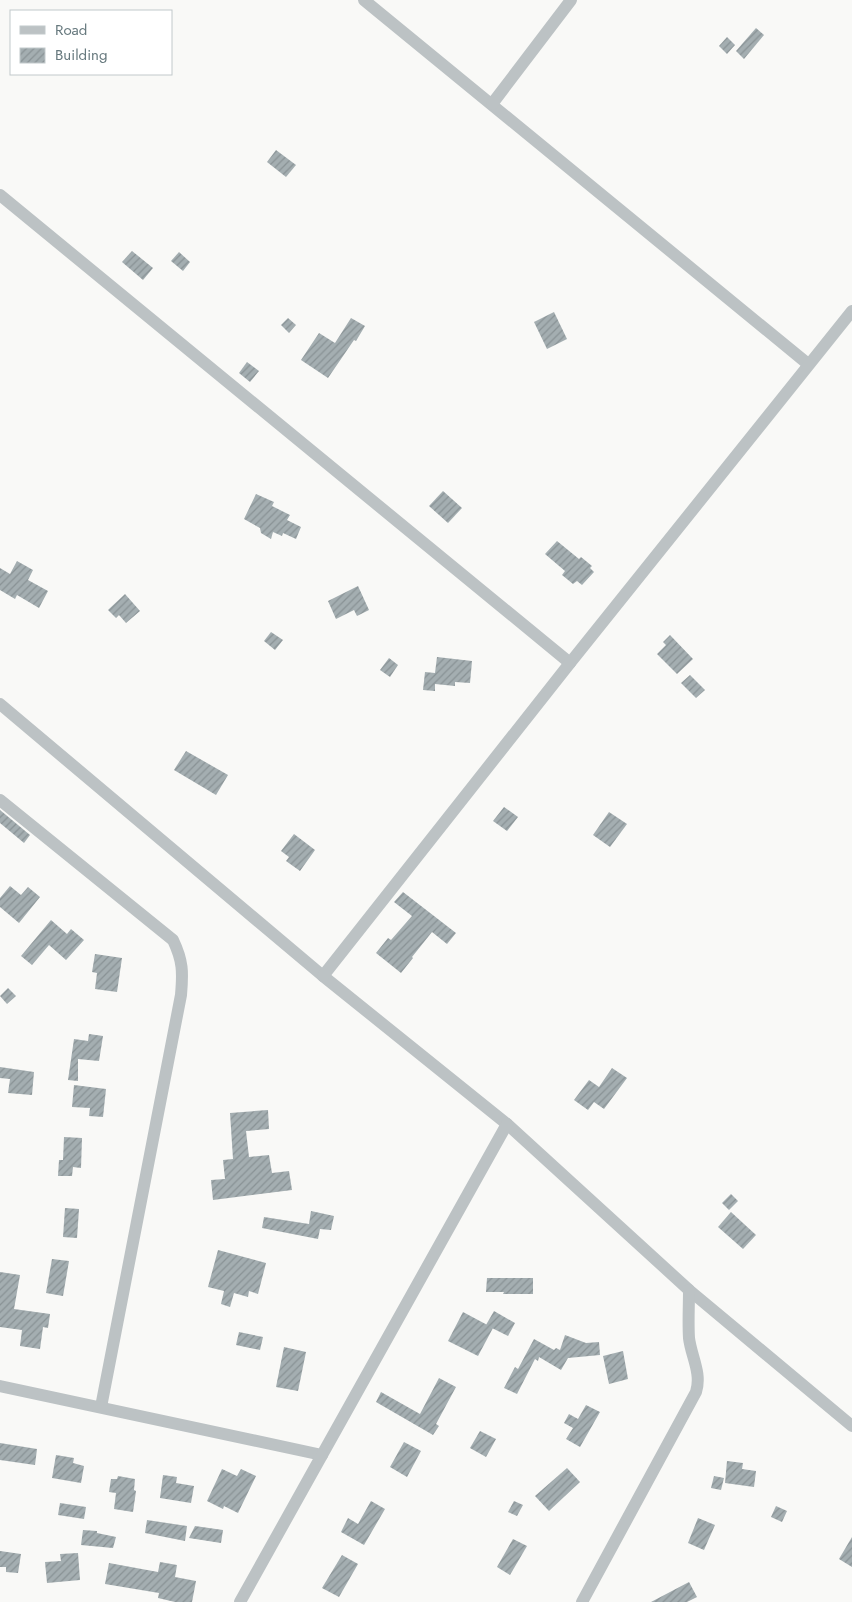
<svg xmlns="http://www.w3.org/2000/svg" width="852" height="1602" font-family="Jost,sans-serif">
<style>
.building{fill:url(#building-hatch)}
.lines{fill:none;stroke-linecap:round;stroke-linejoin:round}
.minor{stroke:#bcc2c4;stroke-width:12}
</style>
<defs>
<pattern id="building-hatch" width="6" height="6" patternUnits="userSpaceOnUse" patternTransform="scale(1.25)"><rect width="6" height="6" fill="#a4aeb1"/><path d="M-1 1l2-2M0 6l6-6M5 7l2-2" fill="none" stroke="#899295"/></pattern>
</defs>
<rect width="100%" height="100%" fill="#f9f9f7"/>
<g class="building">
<path d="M756,28L764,35L744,59L736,51Z"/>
<path d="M727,37L735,45L727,54L719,46Z"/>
<path d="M276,150L296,165L286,177L267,162Z"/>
<path d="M132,251L153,268L143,280L122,262Z"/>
<path d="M179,252L190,262L183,271L171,261Z"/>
<path d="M554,312L567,339L547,349L534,322Z"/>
<path d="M288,318L296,325L289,333L281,325Z"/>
<path d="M351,318L365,326L356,341L354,340L328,378L301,360L319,333L335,343Z"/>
<path d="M247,362L259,371L250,382L239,373Z"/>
<path d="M443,491L462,508L448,523L429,506Z"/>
<path d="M256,494L274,502L272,506L290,515L287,520L301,527L296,539L283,533L282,536L273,532L271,539L261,533L260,528L244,519Z"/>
<path d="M557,541L579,559L581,557L592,566L590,568L594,572L582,585L577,581L573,584L562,575L565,571L545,554Z"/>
<path d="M17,561L33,570L28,580L48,591L39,608L17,595L15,599L0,590V568L10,574Z"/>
<path d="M358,586L369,610L357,616L354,610L336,619L328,601Z"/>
<path d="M125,594L140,611L126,623L119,615L116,618L108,610Z"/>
<path d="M271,632L283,640L275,650L264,641Z"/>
<path d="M670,635L693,659L677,674L657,654L666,645L663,642Z"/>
<path d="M437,657L472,661L470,683L455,682V686L435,684V691L423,690L425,672L435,673Z"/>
<path d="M389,658L398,665L390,677L380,670Z"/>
<path d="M690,675L705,690L696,698L681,683Z"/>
<path d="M186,751L228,775L216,795L174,770Z"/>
<path d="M504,807L518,817L507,831L493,821Z"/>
<path d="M0,810L30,835L24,843L0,823Z"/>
<path d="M609,812L627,824L610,847L593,835Z"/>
<path d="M294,834L315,850L300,871L286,861L289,857L281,851Z"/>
<path d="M10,886L21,895L28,887L40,897L19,923L0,907V898Z"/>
<path d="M403,892L456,933L447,944L432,932L412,957L413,958L401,973L376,953L388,938L391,940L412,916L394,902Z"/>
<path d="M51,920L67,934L71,929L84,940L66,960L49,945L32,965L21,956Z"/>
<path d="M95,954L122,958L117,992L95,989L97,973L92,972Z"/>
<path d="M8,988L16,996L7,1004L0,996Z"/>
<path d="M89,1034L103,1036L99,1061L78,1059V1081L68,1080L74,1039L88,1041Z"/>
<path d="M0,1067L34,1072L32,1095L8,1093L10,1079L0,1078Z"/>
<path d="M612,1068L627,1078L604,1109L594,1102L588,1110L574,1100L589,1080L599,1087Z"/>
<path d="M74,1085L106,1089L103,1117L89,1116L90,1108L72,1107Z"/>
<path d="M268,1110L269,1129L246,1131L249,1157L269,1155L272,1173L289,1171L292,1190L213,1200L211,1180L225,1179L223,1160L233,1159L230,1113Z"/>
<path d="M64,1137L82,1138L81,1168L73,1167L72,1176H58L59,1160H63Z"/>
<path d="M731,1194L738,1201L729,1210L722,1203Z"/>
<path d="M65,1208L79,1209L77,1238L63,1237Z"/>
<path d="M311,1211L334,1216L331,1230L320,1229L318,1239L262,1228L264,1217L309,1224Z"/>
<path d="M731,1212L756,1235L743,1249L718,1227Z"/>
<path d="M218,1250L266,1263L258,1294L249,1291L248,1297L234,1293L230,1307L221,1304L224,1291L208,1287Z"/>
<path d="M52,1259L69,1261L63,1296L46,1293Z"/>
<path d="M0,1272L20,1275L14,1309L50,1314L48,1328L43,1327L40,1349L20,1346L22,1330L0,1327Z"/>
<path d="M487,1278H533V1294H503L504,1292H486Z"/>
<path d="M494,1311L515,1323L508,1336L486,1325Z"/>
<path d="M463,1312L493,1328L478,1356L448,1341Z"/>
<path d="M239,1332L263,1337L260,1350L236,1345Z"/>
<path d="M565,1335L586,1343L599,1342L600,1355L568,1358L561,1370L539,1357L538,1361L535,1359L517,1394L504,1388L515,1367L518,1369L534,1339L554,1350L556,1348L560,1350Z"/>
<path d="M284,1347L306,1352L298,1391L276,1387Z"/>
<path d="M623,1351L628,1379L609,1384L603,1356Z"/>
<path d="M439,1378L456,1387L436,1424L439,1426L433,1435L376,1402L381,1392L420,1414Z"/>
<path d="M586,1405L600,1412L580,1447L566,1439L573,1428L564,1423L569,1414L578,1419Z"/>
<path d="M480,1431L496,1439L486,1457L470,1448Z"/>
<path d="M404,1442L421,1451L407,1477L390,1467Z"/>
<path d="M0,1443L37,1449L35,1465L0,1460Z"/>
<path d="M56,1455L74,1458L73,1463L84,1466L81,1483L52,1478Z"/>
<path d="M727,1461L743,1463L742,1469L756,1471L754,1487L725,1483Z"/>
<path d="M567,1468L580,1482L549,1511L535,1496Z"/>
<path d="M222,1469L237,1476L241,1469L256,1476L238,1513L224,1506L223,1509L207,1501Z"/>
<path d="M163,1475L177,1477L176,1483L194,1486L191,1503L160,1498Z"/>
<path d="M118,1476L135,1479L134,1490L136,1491L133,1512L114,1509L116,1493L109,1492L111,1479H117Z"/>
<path d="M714,1476L724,1478L721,1490L711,1488Z"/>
<path d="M371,1501L385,1509L364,1545L341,1532L348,1518L358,1524Z"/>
<path d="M514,1501L523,1505L517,1516L508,1512Z"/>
<path d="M60,1503L86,1507L84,1519L58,1515Z"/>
<path d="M776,1506L787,1511L782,1522L771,1517Z"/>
<path d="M698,1518L715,1525L704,1550L688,1543Z"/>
<path d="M147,1520L187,1526L185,1541L145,1533Z"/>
<path d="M195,1526L223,1530L221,1543L189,1538Z"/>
<path d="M83,1530L97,1531V1533L116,1537L113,1548L81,1545Z"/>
<path d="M852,1537V1567L839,1559Z"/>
<path d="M513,1539L527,1546L510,1575L497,1567Z"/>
<path d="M0,1551L21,1554L18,1573L6,1572V1567H0Z"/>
<path d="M78,1553L80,1580L47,1583L45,1562L61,1561L60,1554Z"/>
<path d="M342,1555L358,1564L339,1597L322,1588Z"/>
<path d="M160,1562L177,1565L175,1577L196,1581L192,1602H175L158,1598L159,1593L105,1584L109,1563L158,1572Z"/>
<path d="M689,1582L697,1597L687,1602H651Z"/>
</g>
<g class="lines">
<g class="minor">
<path d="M364,0L808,364"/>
<path d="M492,104L571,0"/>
<path d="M0,195L570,663L852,311"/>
<path d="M0,704L323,976L507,1124L689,1290L852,1426"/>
<path d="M0,800L173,940C183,961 183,972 181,995L101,1407"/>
<path d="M323,976L570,663"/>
<path d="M0,1386L322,1455L507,1124"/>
<path d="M240,1602L322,1455"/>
<path d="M582,1602L696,1392C702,1373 691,1356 689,1338C688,1322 689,1306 689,1290"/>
</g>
</g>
<rect x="10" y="10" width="162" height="65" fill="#ffffff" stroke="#c2c9cb"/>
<rect x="20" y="26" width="25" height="8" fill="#bcc2c4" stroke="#c2c9cb"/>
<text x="55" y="35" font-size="15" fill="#67797e">Road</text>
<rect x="20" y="48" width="25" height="15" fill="url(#building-hatch)" stroke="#c2c9cb"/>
<text x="55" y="60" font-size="15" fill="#67797e">Building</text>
</svg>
